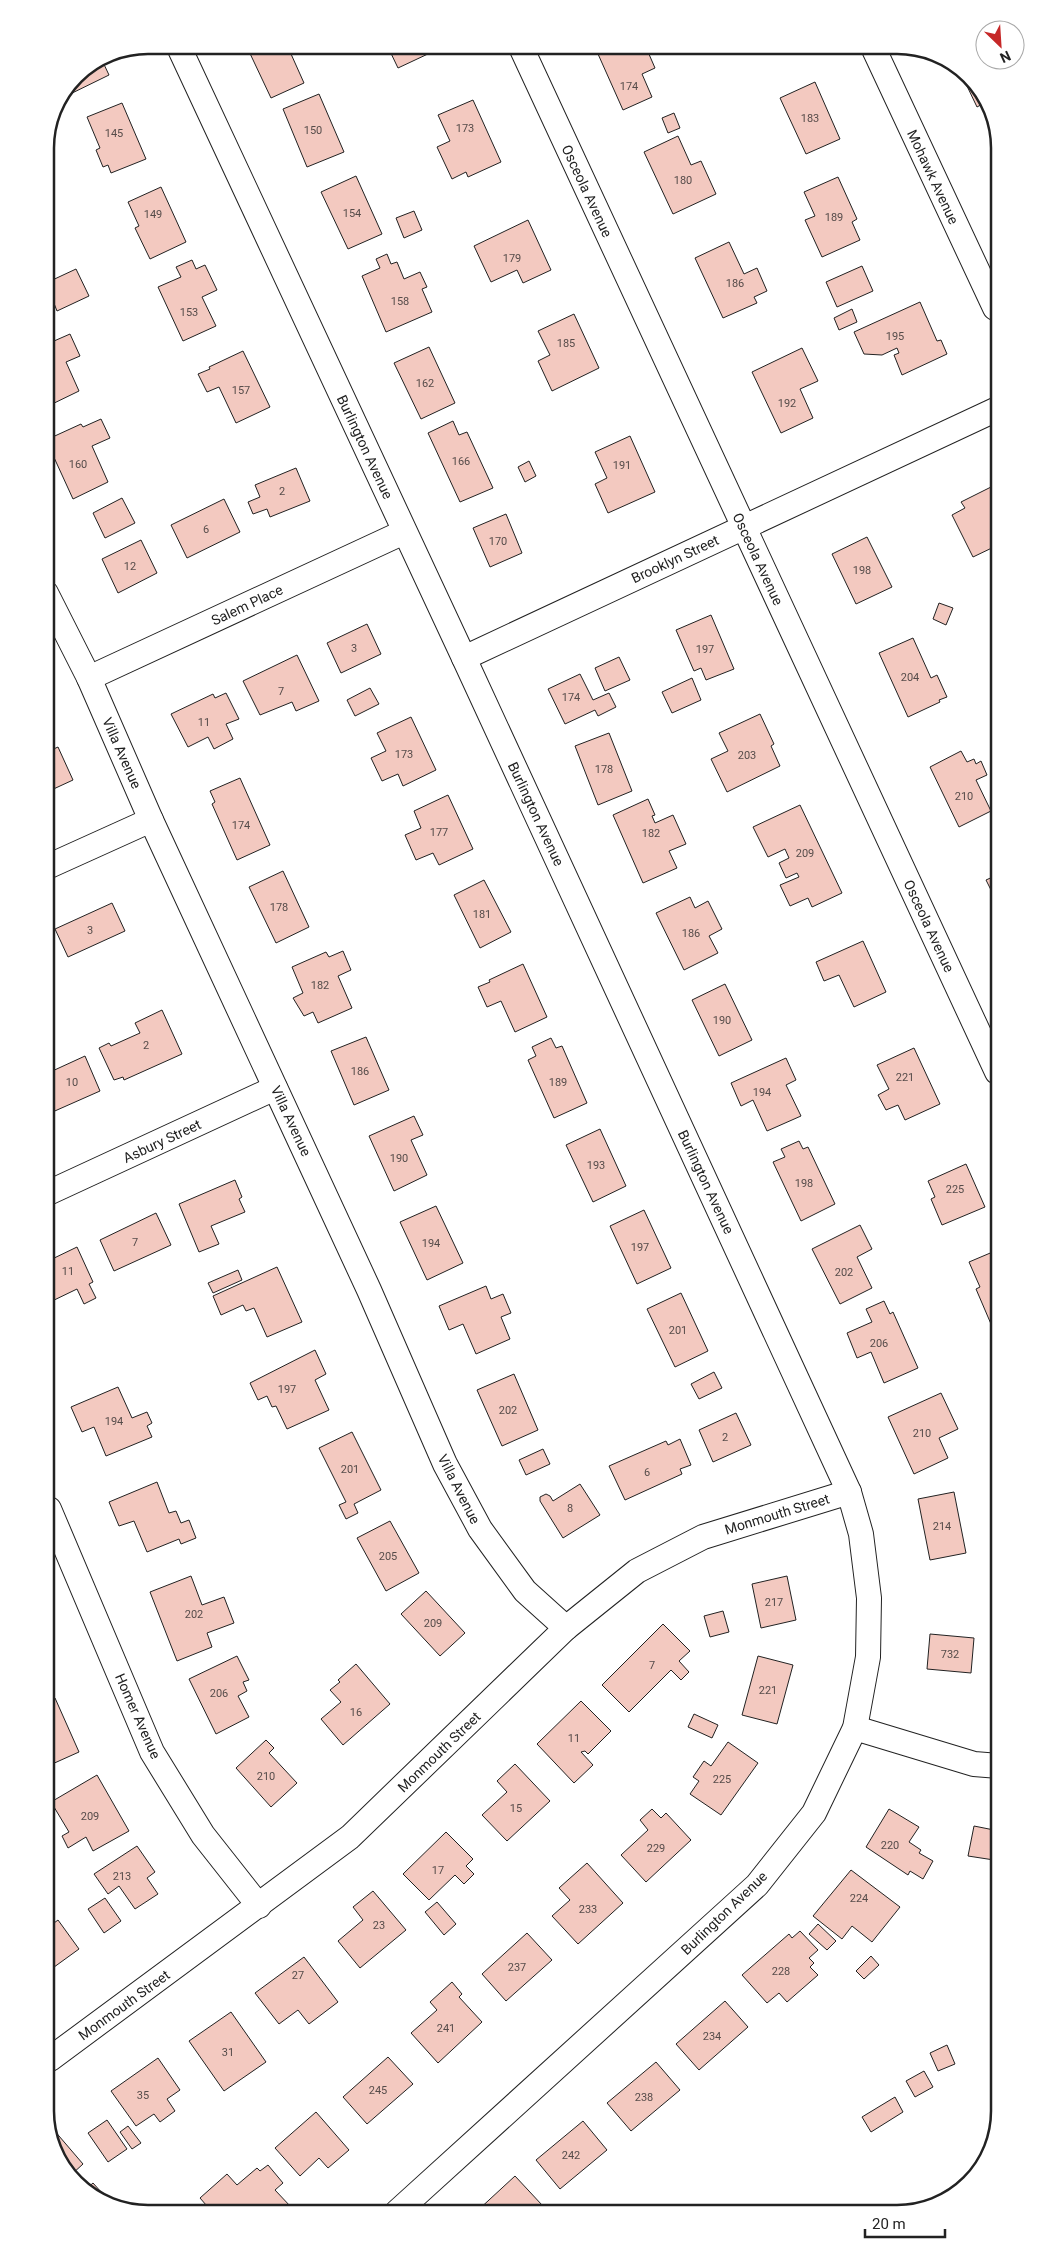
<svg xmlns="http://www.w3.org/2000/svg" width="1045" height="2259" font-family="Roboto,sans-serif">
<style>
.building{fill:#f3c9c0;stroke:#222}
.lines{fill:none;stroke-linecap:round;stroke-linejoin:round}
.street-casing{stroke:#222;stroke-width:26}
.street{stroke:#fff;stroke-width:24}
.labels{text-anchor:middle;dominant-baseline:central;stroke-width:4;stroke-linejoin:round;paint-order:stroke}
.number-label{font-size:11px;fill:#564c4a}
.street-label{font-size:14px;fill:#222;stroke:#fff}
.rim{fill:none;stroke:#222;stroke-width:2.5}
</style>
<rect width="100%" height="100%" fill="#fff"/>
<g class="building">
<path d="M246,45H287L304,83L271,98Z"/>
<path d="M387,45H447L398,68Z"/>
<path d="M594,45H629L632,51L645,45L655,68L642,74L652,97L623,110Z"/>
<path d="M101,58L109,75L62,98L75,75Z"/>
<path d="M957,65L960,66L986,102L977,107Z"/>
<path d="M815,82L840,139L806,154L780,98Z"/>
<path d="M319,94L344,152L307,167L283,109Z"/>
<path d="M473,100L501,162L468,177L466,172L452,179L437,147L450,141L438,115Z"/>
<path d="M122,103L146,159L111,173L108,165L103,167L96,150L100,148L87,117Z"/>
<path d="M674,113L680,128L668,133L662,118Z"/>
<path d="M678,136L691,165L701,161L716,194L673,214L644,152Z"/>
<path d="M356,176L382,234L348,249L321,192Z"/>
<path d="M838,177L857,219L852,222L860,240L822,257L805,220L815,216L804,192Z"/>
<path d="M161,187L186,242L150,259L135,228L139,226L128,202Z"/>
<path d="M414,211L422,230L404,238L396,218Z"/>
<path d="M528,220L551,270L523,283L517,270L491,282L474,246Z"/>
<path d="M729,242L744,274L757,268L767,291L754,297L757,303L723,318L695,258Z"/>
<path d="M387,254L391,264L397,262L404,279L420,272L427,287L422,289L432,312L386,332L362,276L380,268L376,259Z"/>
<path d="M192,260L196,269L205,265L217,290L202,297L216,326L183,341L158,287L181,277L176,267Z"/>
<path d="M862,266L873,291L837,307L826,282Z"/>
<path d="M76,269L89,296L57,311L46,283Z"/>
<path d="M920,302L937,341L941,340L947,354L902,375L894,355L899,353L897,348L882,355L864,354L854,332Z"/>
<path d="M852,309L857,322L839,330L834,318Z"/>
<path d="M574,314L599,368L552,391L538,361L550,355L538,331Z"/>
<path d="M70,334L80,356L66,362L79,391L46,407V340L52,337L54,341Z"/>
<path d="M429,347L455,403L421,419L394,363Z"/>
<path d="M802,348L818,381L800,389L813,418L781,433L752,372Z"/>
<path d="M243,351L270,407L236,423L219,387L207,392L198,374L210,369L209,367Z"/>
<path d="M101,419L110,438L92,446L108,482L73,499L46,440L81,424L83,427Z"/>
<path d="M453,421L459,435L467,432L493,488L460,502L428,433Z"/>
<path d="M630,436L655,492L608,513L595,484L607,478L595,452Z"/>
<path d="M529,461L536,476L525,482L518,467Z"/>
<path d="M296,468L310,501L270,517L267,509L253,514L248,502L260,497L255,485Z"/>
<path d="M995,485L996,546L973,557L952,515L965,508L961,502Z"/>
<path d="M122,498L135,523L105,538L93,513Z"/>
<path d="M224,499L240,532L187,558L171,525Z"/>
<path d="M506,514L522,553L490,567L473,528Z"/>
<path d="M867,537L892,587L856,604L832,554Z"/>
<path d="M141,540L157,573L118,593L102,559Z"/>
<path d="M939,603L953,608L946,625L933,619Z"/>
<path d="M711,615L734,669L706,680L701,668L694,671L676,630Z"/>
<path d="M367,624L381,654L341,673L327,643Z"/>
<path d="M913,638L931,678L937,675L947,697L939,700L940,702L908,717L879,653Z"/>
<path d="M297,655L319,701L296,711L292,702L260,715L243,681Z"/>
<path d="M619,657L630,680L605,691L595,668Z"/>
<path d="M580,674L593,700L609,693L616,707L598,716L595,710L565,724L548,689Z"/>
<path d="M692,678L701,700L672,713L662,692Z"/>
<path d="M370,688L379,704L355,716L347,700Z"/>
<path d="M226,693L239,719L226,724L233,739L214,749L208,737L188,747L171,714L213,694L215,698Z"/>
<path d="M760,714L774,744L771,746L780,766L727,792L711,759L728,751L719,733Z"/>
<path d="M411,717L436,770L403,786L398,774L382,781L371,758L386,751L377,733Z"/>
<path d="M609,733L632,791L598,805L575,746Z"/>
<path d="M58,747L73,780L47,792V752Z"/>
<path d="M961,751L967,762L974,759L976,764L981,761L987,775L976,780L991,811L959,827L930,767Z"/>
<path d="M240,778L270,845L237,860L212,804L215,802L210,791Z"/>
<path d="M448,795L473,849L439,865L433,853L416,860L405,835L421,828L414,811Z"/>
<path d="M648,799L655,815L652,816L655,823L673,815L686,844L669,851L677,868L643,883L613,815Z"/>
<path d="M800,805L842,893L812,907L808,898L790,906L780,885L799,877L797,873L786,878L779,863L789,858L785,849L768,857L753,827Z"/>
<path d="M283,871L309,927L276,943L249,887Z"/>
<path d="M997,875V908L994,903L997,902L986,880Z"/>
<path d="M484,880L511,932L480,948L454,895Z"/>
<path d="M690,897L695,908L708,901L722,929L709,936L718,953L684,970L656,913Z"/>
<path d="M112,903L125,931L68,957L55,929Z"/>
<path d="M863,941L886,992L854,1007L839,975L824,981L816,962Z"/>
<path d="M343,951L351,970L338,976L352,1008L318,1023L313,1012L304,1016L293,998L303,993L292,967L326,952L329,957Z"/>
<path d="M523,964L547,1017L515,1032L501,1001L487,1007L478,987L490,982L489,980Z"/>
<path d="M725,984L752,1040L719,1056L692,1000Z"/>
<path d="M162,1010L182,1054L124,1080L123,1077L114,1080L99,1048L109,1043L111,1046L140,1033L135,1023Z"/>
<path d="M366,1037L389,1090L354,1105L331,1051Z"/>
<path d="M551,1038L556,1048L562,1046L587,1103L554,1118L528,1060L536,1056L532,1047Z"/>
<path d="M914,1048L940,1104L905,1120L898,1105L886,1110L878,1095L889,1089L877,1065Z"/>
<path d="M85,1056L100,1091L48,1114V1073Z"/>
<path d="M786,1058L796,1080L786,1085L801,1116L767,1131L753,1100L741,1106L731,1083Z"/>
<path d="M414,1116L423,1135L411,1140L427,1175L394,1191L369,1136Z"/>
<path d="M600,1129L626,1186L593,1202L566,1145Z"/>
<path d="M799,1141L803,1149L808,1147L835,1204L801,1221L773,1162L785,1157L781,1149Z"/>
<path d="M966,1164L985,1207L942,1225L931,1199L935,1197L928,1181Z"/>
<path d="M235,1180L242,1197L239,1199L245,1212L211,1226L219,1244L199,1252L179,1204Z"/>
<path d="M436,1206L463,1263L427,1280L400,1222Z"/>
<path d="M644,1210L671,1268L637,1284L610,1226Z"/>
<path d="M156,1213L171,1245L114,1271L100,1240Z"/>
<path d="M860,1225L872,1249L857,1257L872,1288L840,1304L812,1249Z"/>
<path d="M77,1247L93,1282L89,1284L96,1298L84,1304L77,1289L48,1303V1261Z"/>
<path d="M995,1251L998,1257V1321L991,1324L976,1289L980,1287L969,1262Z"/>
<path d="M277,1267L302,1322L267,1337L254,1308L246,1311L243,1305L221,1315L213,1296Z"/>
<path d="M238,1270L242,1280L213,1293L208,1283Z"/>
<path d="M486,1286L491,1299L503,1294L511,1313L501,1317L510,1339L476,1354L463,1324L449,1330L439,1306Z"/>
<path d="M681,1293L708,1351L675,1367L647,1309Z"/>
<path d="M884,1301L890,1314L893,1312L918,1368L884,1383L871,1352L857,1358L847,1333L872,1322L866,1309Z"/>
<path d="M315,1350L326,1374L315,1380L329,1410L287,1429L276,1406L272,1407L267,1396L258,1400L250,1383Z"/>
<path d="M714,1372L722,1388L699,1399L691,1384Z"/>
<path d="M514,1374L538,1430L502,1446L477,1390Z"/>
<path d="M118,1387L132,1418L147,1412L152,1423L147,1426L152,1437L106,1456L94,1427L82,1432L71,1407Z"/>
<path d="M941,1393L958,1429L939,1438L948,1458L914,1474L888,1417Z"/>
<path d="M736,1413L751,1445L713,1462L699,1430Z"/>
<path d="M352,1432L381,1490L354,1504L358,1513L346,1519L339,1505L346,1502L319,1448Z"/>
<path d="M680,1439L691,1465L680,1469L682,1474L625,1500L609,1466L666,1441L668,1445Z"/>
<path d="M543,1449L550,1464L526,1475L519,1460Z"/>
<path d="M157,1482L169,1513L176,1511L181,1523L189,1520L196,1538L181,1544L179,1539L147,1552L134,1521L119,1526L109,1502Z"/>
<path d="M580,1484L600,1515L563,1538L540,1501V1497L546,1494L550,1496L553,1501Z"/>
<path d="M954,1492L966,1553L930,1560L918,1499Z"/>
<path d="M390,1521L419,1573L386,1591L357,1538Z"/>
<path d="M191,1576L202,1605L224,1597L234,1623L207,1633L212,1647L177,1661L150,1592Z"/>
<path d="M787,1576L796,1620L761,1628L752,1584Z"/>
<path d="M426,1591L465,1633L440,1656L401,1614Z"/>
<path d="M723,1611L729,1632L710,1637L704,1616Z"/>
<path d="M663,1624L690,1651L679,1661L689,1672L681,1680L671,1670L629,1712L602,1685Z"/>
<path d="M930,1634L974,1638L971,1673L927,1669Z"/>
<path d="M237,1656L249,1680L243,1682L247,1691L238,1696L249,1717L216,1734L189,1679Z"/>
<path d="M758,1656L793,1665L777,1724L742,1715Z"/>
<path d="M356,1664L390,1704L343,1745L321,1719L341,1702L330,1690L340,1682L338,1680Z"/>
<path d="M55,1698L79,1752L50,1765L49,1700Z"/>
<path d="M581,1701L611,1731L588,1754L585,1751L581,1752L593,1765L574,1783L537,1744Z"/>
<path d="M694,1714L718,1725L712,1738L688,1727Z"/>
<path d="M266,1740L274,1748L269,1753L297,1783L271,1807L236,1768Z"/>
<path d="M728,1742L758,1763L721,1815L690,1794L699,1781L693,1777L704,1761L711,1766Z"/>
<path d="M515,1764L550,1801L507,1841L482,1815L507,1792L497,1781Z"/>
<path d="M97,1775L129,1831L93,1851L86,1837L68,1848L62,1836L69,1832L51,1802Z"/>
<path d="M652,1809L661,1818L666,1813L691,1840L646,1882L621,1855L648,1830L640,1820Z"/>
<path d="M889,1809L919,1827L909,1842L921,1850L919,1853L933,1861L923,1879L910,1871L908,1875L866,1847Z"/>
<path d="M974,1826L999,1831L994,1860L968,1856Z"/>
<path d="M446,1832L473,1859L466,1866L474,1874L464,1884L455,1875L429,1900L403,1874Z"/>
<path d="M137,1846L155,1872L147,1878L158,1894L135,1909L119,1886L108,1894L94,1874Z"/>
<path d="M587,1863L623,1903L578,1944L552,1916L570,1900L559,1888Z"/>
<path d="M851,1870L900,1907L872,1942L852,1926L842,1939L813,1916Z"/>
<path d="M373,1891L406,1930L360,1968L338,1941L363,1920L353,1907Z"/>
<path d="M105,1898L121,1921L104,1933L88,1909Z"/>
<path d="M437,1902L456,1924L444,1935L425,1912Z"/>
<path d="M58,1920L79,1949L50,1970V1926Z"/>
<path d="M818,1924L836,1941L827,1950L809,1934Z"/>
<path d="M800,1931L818,1950L809,1958L814,1963L810,1967L818,1975L787,2002L779,1993L767,2003L742,1975L789,1934L792,1938Z"/>
<path d="M527,1933L552,1960L506,2001L482,1974Z"/>
<path d="M871,1956L879,1965L864,1979L856,1971Z"/>
<path d="M304,1957L338,2002L309,2024L298,2010L279,2024L255,1993Z"/>
<path d="M452,1982L462,1994L459,1997L482,2022L438,2063L411,2033L437,2010L430,2002Z"/>
<path d="M725,2001L748,2027L699,2070L676,2044Z"/>
<path d="M231,2012L266,2062L224,2091L189,2041Z"/>
<path d="M947,2045L955,2064L938,2071L930,2053Z"/>
<path d="M388,2057L413,2084L367,2124L343,2097Z"/>
<path d="M158,2058L180,2090L167,2099L175,2111L160,2122L154,2114L136,2126L111,2091Z"/>
<path d="M656,2062L680,2090L631,2131L607,2103Z"/>
<path d="M924,2071L933,2087L915,2097L906,2081Z"/>
<path d="M895,2097L903,2112L871,2132L862,2117Z"/>
<path d="M316,2112L349,2150L328,2168L319,2158L300,2176L275,2148Z"/>
<path d="M107,2120L127,2149L108,2162L88,2133Z"/>
<path d="M583,2121L607,2150L560,2189L536,2160Z"/>
<path d="M128,2126L141,2143L132,2149L120,2132Z"/>
<path d="M53,2129L83,2164L72,2174L51,2145V2132Z"/>
<path d="M268,2165L283,2183L275,2190L291,2207L284,2213H213L200,2198L227,2174L237,2185L257,2168L260,2171Z"/>
<path d="M515,2176L542,2205L535,2211L476,2212Z"/>
<path d="M93,2183L111,2203L85,2193L84,2191Z"/>
</g>
<g class="lines">
<g class="street-casing">
<g id="street">
<path d="M178,45L464,658L849,1492L861,1534L869,1598L868,1657L855,1728L814,1813L757,1885L397,2212"/>
<path d="M520,45L997,1072"/>
<path d="M872,45L995,308"/>
<path d="M46,593L89,678L151,820L369,1290L445,1464L480,1529L525,1591L566,1628"/>
<path d="M464,658L995,410"/>
<path d="M89,678L404,532"/>
<path d="M47,867L151,820"/>
<path d="M48,1193L275,1088"/>
<path d="M49,1509L152,1752L203,1835L259,1906"/>
<path d="M855,1728L974,1764L999,1766"/>
<path d="M50,2059L350,1837L566,1628L637,1571L703,1537L849,1492"/>
</g>
</g>
<use href="#street" class="street"/>
</g>
<g class="labels">
<g class="number-label">
<text x="629" y="86">174</text>
<text x="810" y="118">183</text>
<text x="465" y="128">173</text>
<text x="313" y="130">150</text>
<text x="114" y="133">145</text>
<text x="683" y="180">180</text>
<text x="352" y="213">154</text>
<text x="153" y="214">149</text>
<text x="834" y="217">189</text>
<text x="512" y="258">179</text>
<text x="735" y="283">186</text>
<text x="400" y="301">158</text>
<text x="189" y="312">153</text>
<text x="895" y="336">195</text>
<text x="566" y="343">185</text>
<text x="425" y="383">162</text>
<text x="241" y="390">157</text>
<text x="787" y="403">192</text>
<text x="461" y="461">166</text>
<text x="78" y="464">160</text>
<text x="622" y="465">191</text>
<text x="282" y="491">2</text>
<text x="206" y="529">6</text>
<text x="498" y="541">170</text>
<text x="130" y="566">12</text>
<text x="862" y="570">198</text>
<text x="354" y="648">3</text>
<text x="705" y="649">197</text>
<text x="910" y="677">204</text>
<text x="281" y="691">7</text>
<text x="571" y="697">174</text>
<text x="204" y="722">11</text>
<text x="404" y="754">173</text>
<text x="747" y="755">203</text>
<text x="604" y="769">178</text>
<text x="964" y="796">210</text>
<text x="241" y="825">174</text>
<text x="439" y="832">177</text>
<text x="651" y="833">182</text>
<text x="805" y="853">209</text>
<text x="279" y="907">178</text>
<text x="482" y="914">181</text>
<text x="90" y="930">3</text>
<text x="691" y="933">186</text>
<text x="320" y="985">182</text>
<text x="722" y="1020">190</text>
<text x="146" y="1045">2</text>
<text x="360" y="1071">186</text>
<text x="905" y="1077">221</text>
<text x="72" y="1082">10</text>
<text x="558" y="1082">189</text>
<text x="762" y="1092">194</text>
<text x="399" y="1158">190</text>
<text x="596" y="1165">193</text>
<text x="804" y="1183">198</text>
<text x="955" y="1189">225</text>
<text x="135" y="1242">7</text>
<text x="431" y="1243">194</text>
<text x="640" y="1247">197</text>
<text x="68" y="1271">11</text>
<text x="844" y="1272">202</text>
<text x="678" y="1330">201</text>
<text x="879" y="1343">206</text>
<text x="287" y="1389">197</text>
<text x="508" y="1410">202</text>
<text x="114" y="1421">194</text>
<text x="922" y="1433">210</text>
<text x="725" y="1437">2</text>
<text x="350" y="1469">201</text>
<text x="647" y="1472">6</text>
<text x="570" y="1508">8</text>
<text x="942" y="1526">214</text>
<text x="388" y="1556">205</text>
<text x="774" y="1602">217</text>
<text x="194" y="1614">202</text>
<text x="433" y="1623">209</text>
<text x="950" y="1654">732</text>
<text x="652" y="1665">7</text>
<text x="768" y="1690">221</text>
<text x="219" y="1693">206</text>
<text x="356" y="1712">16</text>
<text x="574" y="1738">11</text>
<text x="266" y="1776">210</text>
<text x="722" y="1779">225</text>
<text x="516" y="1808">15</text>
<text x="90" y="1816">209</text>
<text x="890" y="1845">220</text>
<text x="656" y="1848">229</text>
<text x="438" y="1870">17</text>
<text x="122" y="1876">213</text>
<text x="859" y="1898">224</text>
<text x="588" y="1909">233</text>
<text x="379" y="1925">23</text>
<text x="517" y="1967">237</text>
<text x="781" y="1971">228</text>
<text x="298" y="1975">27</text>
<text x="446" y="2028">241</text>
<text x="712" y="2036">234</text>
<text x="228" y="2052">31</text>
<text x="378" y="2090">245</text>
<text x="143" y="2095">35</text>
<text x="644" y="2097">238</text>
<text x="571" y="2155">242</text>
</g>
<g class="street-label">
<text transform="translate(933 177) rotate(65)">Mohawk Avenue</text>
<text transform="translate(587 191) rotate(65)">Osceola Avenue</text>
<text transform="translate(365 447) rotate(65)">Burlington Avenue</text>
<text transform="translate(675 559) rotate(-25)">Brooklyn Street</text>
<text transform="translate(758 559) rotate(65)">Osceola Avenue</text>
<text transform="translate(247 605) rotate(-25)">Salem Place</text>
<text transform="translate(122 753) rotate(66)">Villa Avenue</text>
<text transform="translate(536 814) rotate(65)">Burlington Avenue</text>
<text transform="translate(929 926) rotate(65)">Osceola Avenue</text>
<text transform="translate(291 1121) rotate(65)">Villa Avenue</text>
<text transform="translate(162 1141) rotate(-25)">Asbury Street</text>
<text transform="translate(706 1182) rotate(65)">Burlington Avenue</text>
<text transform="translate(459 1489) rotate(63)">Villa Avenue</text>
<text transform="translate(777 1514) rotate(-17)">Monmouth Street</text>
<text transform="translate(138 1716) rotate(66)">Homer Avenue</text>
<text transform="translate(439 1752) rotate(-44)">Monmouth Street</text>
<text transform="translate(724 1913) rotate(-44)">Burlington Avenue</text>
<text transform="translate(124 2005) rotate(-36)">Monmouth Street</text>
</g>
</g>
<path d="M0 0H1045V2259H0ZM148 54H897A94 94 0 0 1 991 148V2111A94 94 0 0 1 897 2205H148A94 94 0 0 1 54 2111V148A94 94 0 0 1 148 54Z" fill="#fff" fill-rule="evenodd"/>
<path class="rim" d="M148 54H897A94 94 0 0 1 991 148V2111A94 94 0 0 1 897 2205H148A94 94 0 0 1 54 2111V148A94 94 0 0 1 148 54Z"/>
<g transform="translate(1000 45) rotate(155)"><circle r="24" fill="#ffffff" stroke="#a7a7a7"/>
<path d="M0-4L9 19L0 12L-9 19Z" fill="#c62828"/>
<text y="-8" font-size="14" font-weight="bold" text-anchor="middle" fill="#222222">N</text>
</g>
<path d="M865 2229v8h80v-8" fill="none" stroke="#222222" stroke-width="2.5"/>
<text x="872" y="2229" font-size="15" fill="#222222" stroke="#ffffff" stroke-width="4" paint-order="stroke">20 m</text>
</svg>
